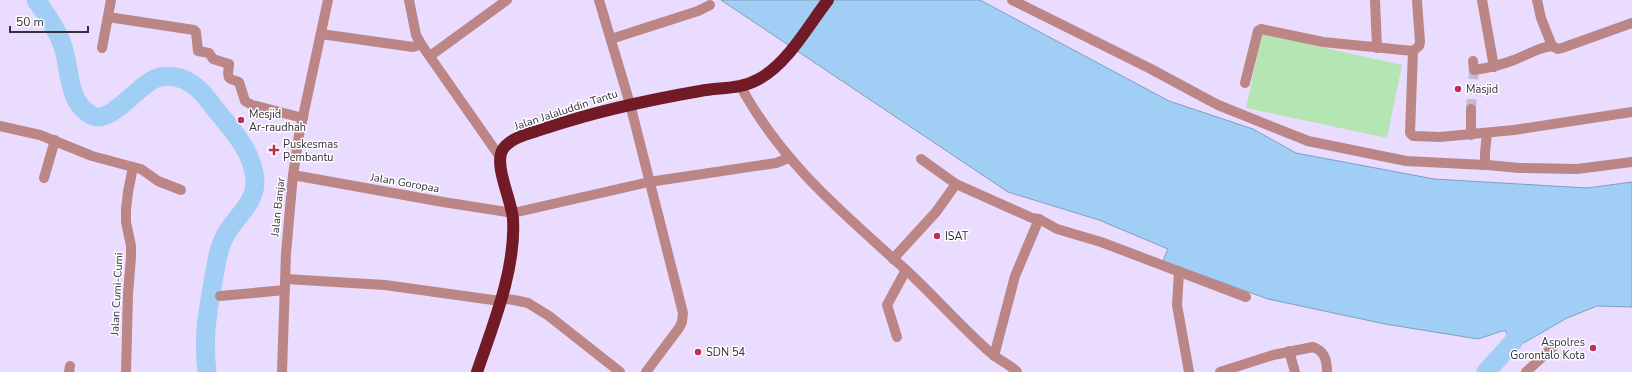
<svg xmlns="http://www.w3.org/2000/svg" width="1632" height="372" font-family="'Nunito Sans',sans-serif">
<style>
.green{fill:#b4e5b3}
.water{fill:#a0cef5;stroke:#809fbe}
.lines{fill:none;stroke-linecap:round;stroke-linejoin:round}
.river{stroke:#a0cef5;stroke-width:19}
.minor-tunnel{stroke:#c5bad7;stroke-width:10;stroke-dasharray:10 5;stroke-linecap:butt}
.minor{stroke:#bc8586;stroke-width:10}
.highway{stroke:#731a27;stroke-width:12}
.poi-dot{fill:#bd2e5b;stroke:#fff;stroke-width:1.5}
.labels{text-anchor:middle;dominant-baseline:central;stroke-width:3;stroke-linejoin:round;paint-order:stroke}
.poi-label{font-size:11px;fill:#35303d;stroke:#fff;text-anchor:start}
.street-label{font-size:11px;fill:#35303d;stroke:#fff}
</style>
<rect width="100%" height="100%" fill="#e9dcfe"/>
<path class="green" d="M1262,34L1402,65L1387,138L1246,108Z"/>
<path class="water" d="M721,0H980L1169,101L1253,129L1296,153L1434,179L1587,188L1632,182V307L1597,306L1567,318L1520,345L1508,338L1506,331H1502L1478,339L1385,324L1268,299L1163,261L1168,249L1099,220L1008,192Z"/>
<g class="lines">
<g class="river">
<path d="M36,0C46,14 56,28 62,44C71,67 66,101 91,115C111,126 138,84 157,78C168,74 182,77 192,84C202,90 209,101 216,110C233,131 253,152 255,180C256,205 233,218 224,238C217,251 216,267 213,282C207,315 203,339 207,372"/>
<path d="M1486,372L1513,342L1525,319"/>
</g>
<path class="minor-tunnel" d="M1471,109L1474,70"/>
<g class="minor">
<path d="M409,0L416,35L421,44L500,157"/>
<path d="M599,0L630,104L683,313L682,322L679,328L646,372"/>
<path d="M1012,0L1149,68L1218,105L1308,141L1406,161L1485,165"/>
<path d="M1375,0L1377,48"/>
<path d="M1482,0L1494,67"/>
<path d="M108,17L194,30L196,32L198,51L209,53L213,59L229,64C228,77 225,78 239,82L245,101L252,105L303,118"/>
<path d="M321,34L413,47L421,44"/>
<path d="M611,39L698,11L710,5"/>
<path d="M1552,46L1558,49L1562,48L1632,23"/>
<path d="M102,48L111,0"/>
<path d="M1413,51L1410,133L1413,136L1440,137L1514,130L1632,112"/>
<path d="M430,56L507,0"/>
<path d="M1473,61L1474,70C1488,68 1501,65 1514,60C1528,55 1536,48 1552,46L1541,18L1537,0"/>
<path d="M1245,83L1258,31L1261,29L1323,42L1413,51L1419,46L1420,42L1417,1"/>
<path d="M741,87C782,163 843,213 905,269C931,293 955,320 981,344C985,348 990,353 995,356C1002,362 1011,365 1017,372"/>
<path d="M0,126L40,135L92,156L133,167L128,192L126,209V222L131,246V257L128,294L126,372"/>
<path d="M1487,133L1485,153V165H1488L1519,168L1577,169L1632,162"/>
<path d="M1471,135V109"/>
<path d="M921,159L956,184L1032,218L1039,219L1057,229L1101,242L1246,297"/>
<path d="M133,167L141,169L158,181L181,190"/>
<path d="M293,175L443,202L513,213L649,182L776,163L786,159V155"/>
<path d="M44,178L55,140"/>
<path d="M893,259L936,212L956,184"/>
<path d="M1179,272L1177,305L1189,372"/>
<path d="M286,279L385,285L500,301L505,299L514,300L528,303L549,316L620,372"/>
<path d="M220,296L285,290"/>
<path d="M897,337L887,305L906,270"/>
<path d="M1289,351L1295,372"/>
<path d="M994,356L1015,276L1039,219"/>
<path d="M69,372L70,366"/>
<path d="M282,372L286,253L293,175L299,135L328,0"/>
<path d="M1220,372L1273,355L1313,347C1325,351 1327,361 1327,372"/>
<path d="M1526,372L1553,347"/>
</g>
<path class="highway" d="M477,372C493,325 516,269 513,219C512,201 493,164 503,149C512,136 533,133 546,128C597,111 648,100 700,91C721,87 739,90 759,79C788,63 808,26 828,0"/>
</g>
<g class="poi-dot">
<circle cx="1458" cy="89" r="4"/>
<circle cx="241" cy="120" r="4"/>
<path d="M272 144h4v4h4v4h-4v4h-4v-4h-4v-4h4z"/>
<circle cx="937" cy="236" r="4"/>
<circle cx="1593" cy="348" r="4"/>
<circle cx="698" cy="352" r="4"/>
</g>
<g class="labels">
<g class="poi-label">
<text x="1466" y="89">Masjid</text>
<text x="249" y="114">Mesjid<tspan x="249" dy="13">Ar-raudhah</tspan></text>
<text x="283" y="144">Puskesmas<tspan x="283" dy="13">Pembantu</tspan></text>
<text x="945" y="236">ISAT</text>
<text x="1585" y="342" text-anchor="end">Aspolres<tspan x="1585" dy="13">Gorontalo Kota</tspan></text>
<text x="706" y="352">SDN 54</text>
</g>
<g class="street-label">
<text transform="translate(566 110) rotate(-18)">Jalan Jalaluddin Tantu</text>
<text transform="translate(405 183) rotate(10)">Jalan Goropaa</text>
<text transform="translate(278 207) rotate(-84)">Jalan Banjar</text>
<text transform="translate(117 294) rotate(-87)">Jalan Cumi-Cumi</text>
</g>
</g>
<path d="M10 26v6h78v-6" fill="none" stroke="#35303d" stroke-width="2"/>
<text x="16" y="26" font-size="12" fill="#35303d" stroke="#ffffff" stroke-width="3" paint-order="stroke">50 m</text>
</svg>
